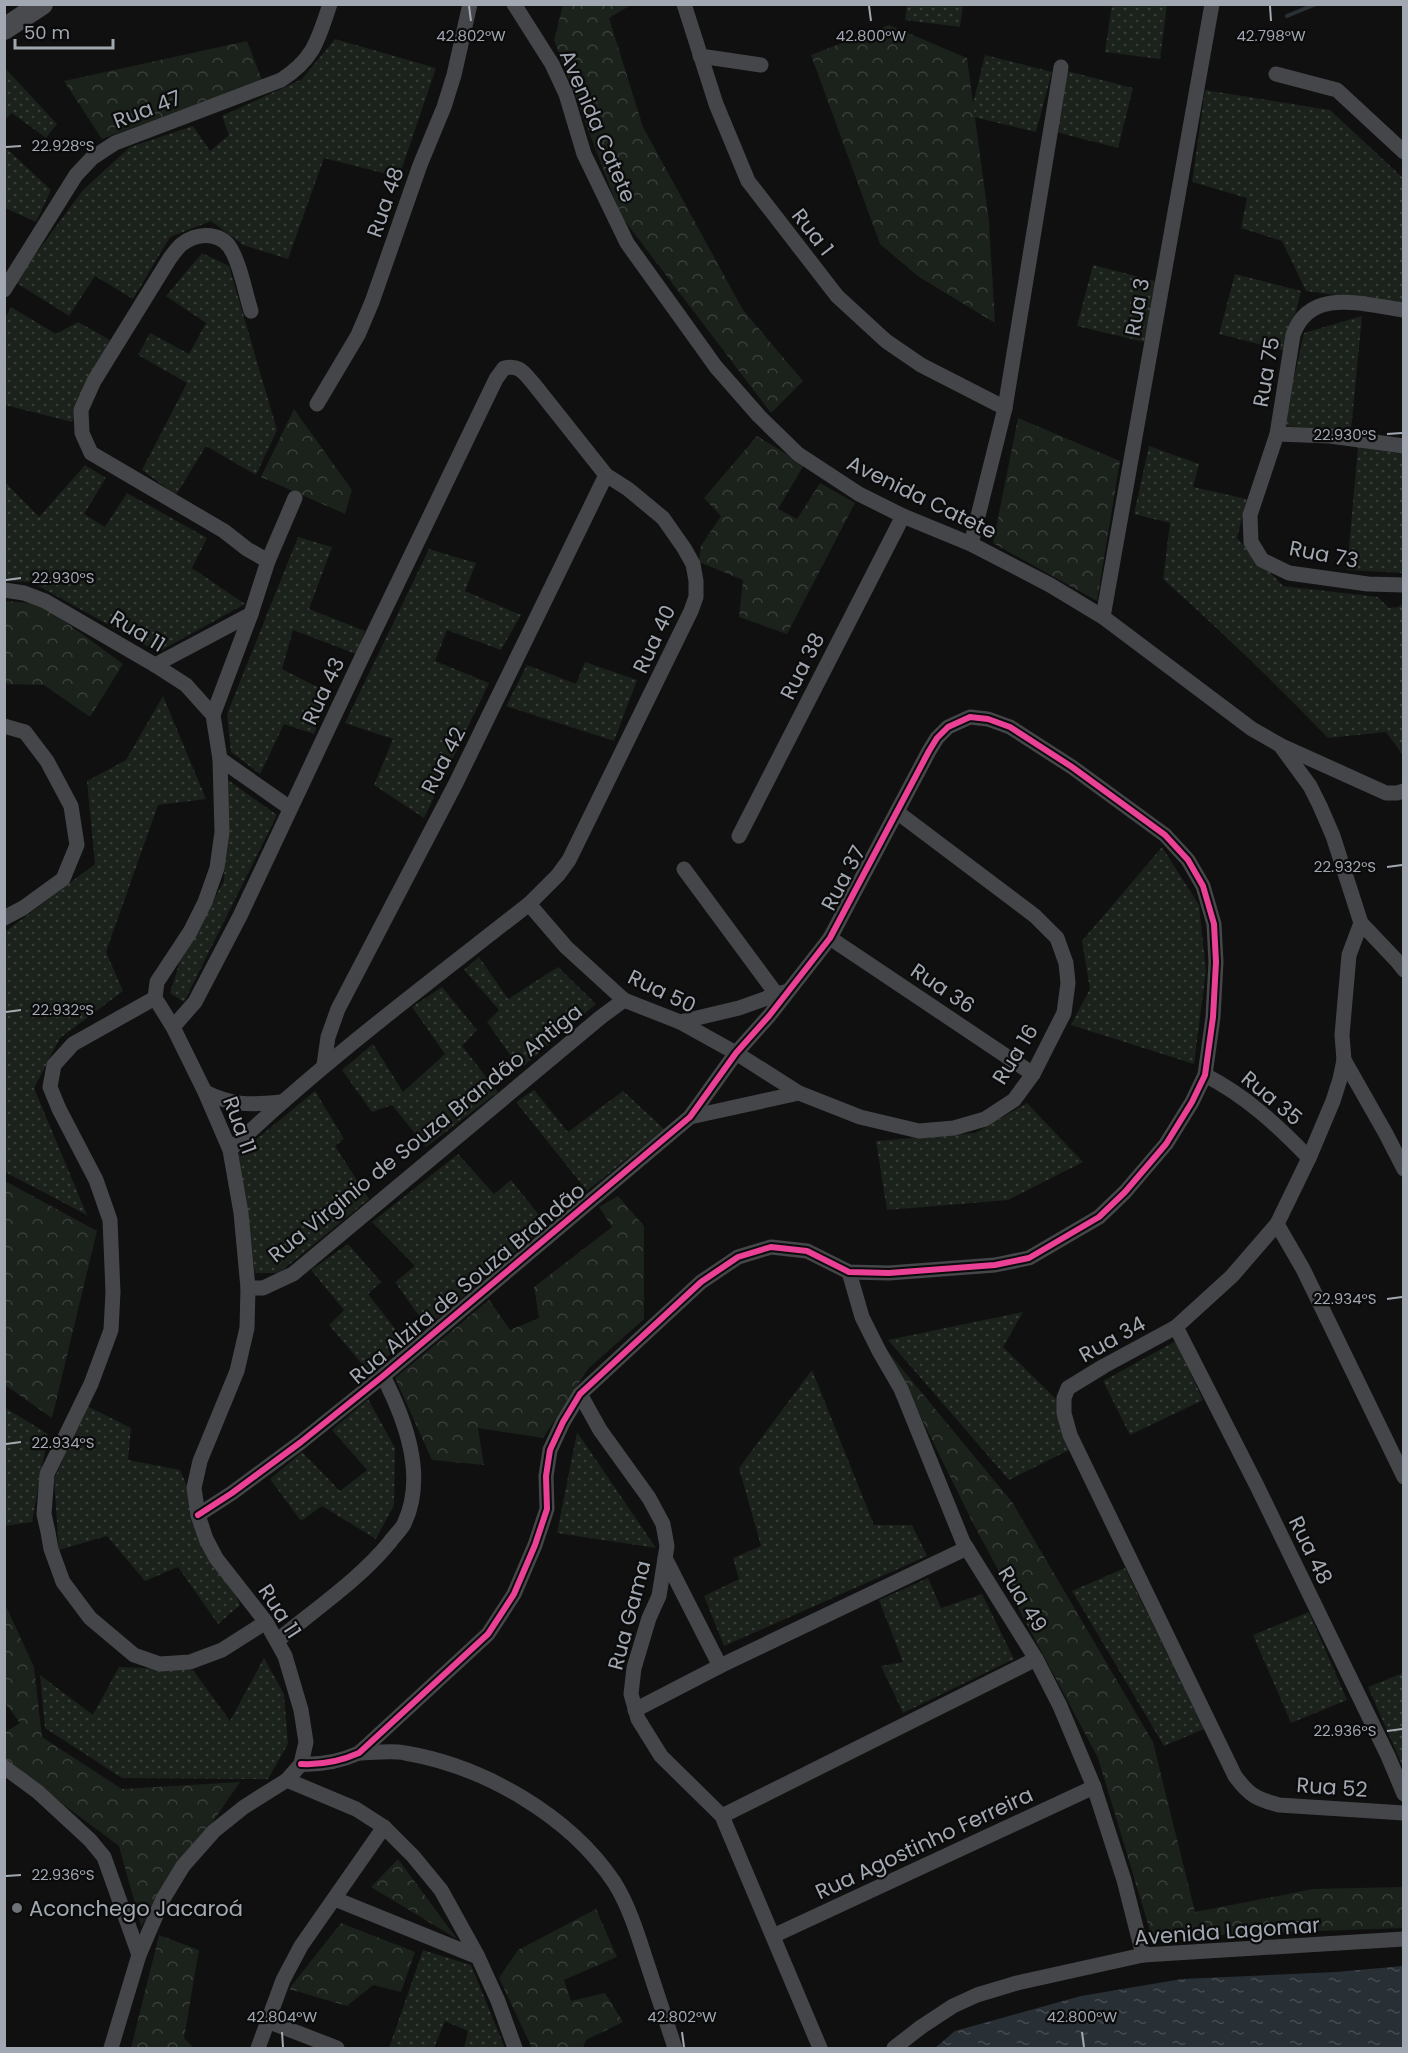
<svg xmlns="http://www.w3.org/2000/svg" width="1408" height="2053" font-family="Poppins,sans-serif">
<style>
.grass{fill:url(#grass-dots)}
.forest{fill:url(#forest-crowns)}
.water{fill:url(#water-ripples)}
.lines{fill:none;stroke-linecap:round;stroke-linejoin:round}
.stream{stroke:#293035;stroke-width:4}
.minor{stroke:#454649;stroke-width:15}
.secondary{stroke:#494a4d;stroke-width:22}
.cycleway-casing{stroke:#0b0b0c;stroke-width:10}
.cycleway{stroke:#ea4096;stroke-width:6}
.ticks{fill:none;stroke:#a2a8b1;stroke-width:2}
.poi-dot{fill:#6f7379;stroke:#0b0b0c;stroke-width:2}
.labels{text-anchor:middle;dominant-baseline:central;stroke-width:4.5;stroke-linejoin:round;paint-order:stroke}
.street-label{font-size:21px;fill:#a2a8b1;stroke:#0b0b0c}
.poi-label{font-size:21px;fill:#a2a8b1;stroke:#0b0b0c;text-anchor:start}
.ticks-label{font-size:15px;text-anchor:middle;fill:#a2a8b1;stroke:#0b0b0c;stroke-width:4.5;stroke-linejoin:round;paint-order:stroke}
</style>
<defs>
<pattern id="grass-dots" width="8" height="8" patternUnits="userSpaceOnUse" patternTransform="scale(1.5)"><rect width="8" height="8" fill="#1b211b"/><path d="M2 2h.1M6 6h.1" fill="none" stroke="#393e3a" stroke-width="1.8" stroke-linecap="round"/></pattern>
<pattern id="forest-crowns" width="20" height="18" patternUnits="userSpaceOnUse" patternTransform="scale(1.5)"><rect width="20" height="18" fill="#1b211b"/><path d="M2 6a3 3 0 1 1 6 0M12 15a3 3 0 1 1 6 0" fill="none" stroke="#393e3a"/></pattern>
<pattern id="water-ripples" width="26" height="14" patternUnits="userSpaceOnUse" patternTransform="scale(1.5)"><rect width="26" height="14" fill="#293035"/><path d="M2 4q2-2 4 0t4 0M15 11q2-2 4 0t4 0" fill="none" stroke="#454b50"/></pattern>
</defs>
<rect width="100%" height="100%" fill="#101011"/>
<g class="grass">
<path d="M1112,4L1167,5L1160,59L1105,52Z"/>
<path d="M907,5H963L960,27L905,20Z"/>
<path d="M335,39L436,68L399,177L324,158L288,259L243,245L211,221L170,237L133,299L95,276L69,316L15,282L83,190L130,147L193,126L210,151L229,135L222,116L302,79Z"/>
<path d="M985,55L1052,72L1036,132L970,116Z"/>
<path d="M5,68L57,124L46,138L12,113L5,119Z"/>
<path d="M1067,71L1133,88L1118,148L1052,131Z"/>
<path d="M1205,90L1330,110L1403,178V304L1306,291L1282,241L1241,228L1247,198L1192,182Z"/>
<path d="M5,147L51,190L36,222L5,208Z"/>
<path d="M202,253L229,266L277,430L256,475L206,446L176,495L142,470L187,383L138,355L150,333L189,354L206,323L166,296Z"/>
<path d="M1093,265L1159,282L1144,342L1077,326Z"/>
<path d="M1235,274L1301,291L1286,351L1219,334Z"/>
<path d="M11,307L56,334L78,322L110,340L72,422L5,405L4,320Z"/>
<path d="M1362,316L1351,430L1283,426L1304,333Z"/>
<path d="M1149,446L1199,464L1193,487L1247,499L1237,538L1283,586L1378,597L1389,608L1398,607L1403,603V755L1386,732L1328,738C1275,683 1220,630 1163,579L1170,523L1134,514Z"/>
<path d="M1358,447L1403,454V573L1347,570Z"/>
<path d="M85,465L106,478L84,514L105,527L127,493L207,538L192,568L245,604L158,652L31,582L5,581V482L39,517Z"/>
<path d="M298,537L332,547L309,609L365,631L356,654L293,630L282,669L329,693L314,734L284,724L260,774L231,752L227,714Z"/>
<path d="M429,549L476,563L465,591L521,615L501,650L447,630L435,661L489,683L424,818L374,785L393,739L345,723Z"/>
<path d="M585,662L637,680L614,741L506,706L527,665L576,684Z"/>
<path d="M163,696L206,799L158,805L106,952L123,991L60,1038L34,1088L87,1215L5,1172V932L95,864L87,781L126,760Z"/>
<path d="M228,780L277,815L184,1002L170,993L180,961L224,881Z"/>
<path d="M1162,847L1199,905L1206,971L1194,1064L1071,1025L1090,989L1082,941Z"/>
<path d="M479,957L508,999L558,967L596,1004L520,1069L487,1022L499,1010L464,970Z"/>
<path d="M442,987L477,1030L462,1046L498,1092L426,1147L392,1105L372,1112L342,1070L373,1044L403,1092L445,1054L412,1007Z"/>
<path d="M534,1090L568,1132L623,1091L664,1129L587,1191L516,1102Z"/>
<path d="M315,1091L344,1139L335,1146L369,1199L279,1273H255L236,1156Z"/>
<path d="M1027,1103L1083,1162L1008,1200L887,1210L876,1141L975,1133Z"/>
<path d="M458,1154L494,1194L511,1180L547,1225L427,1327L395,1282L415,1266L372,1222Z"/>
<path d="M348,1244L381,1282L368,1294L406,1343L368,1371L329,1325L344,1310L311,1270Z"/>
<path d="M1023,1312L1003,1347L1057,1400L1069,1450L1009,1480L888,1340Z"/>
<path d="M1176,1341L1203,1400L1130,1435L1103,1381Z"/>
<path d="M812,1370L874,1525H912L927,1556L724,1646L704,1596L739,1579L733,1558L761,1546L739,1468Z"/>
<path d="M368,1399L395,1448L394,1505L376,1539L322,1506L301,1521L270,1479L302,1452L340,1491L367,1470L332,1430Z"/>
<path d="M85,1405L131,1428L128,1460L180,1470L240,1605L218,1624L178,1567L145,1581L107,1536L59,1550L54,1480Z"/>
<path d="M4,1407L48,1434L32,1522L5,1526Z"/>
<path d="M577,1432L656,1548L557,1533Z"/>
<path d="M1125,1568L1204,1729L1164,1746L1072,1591Z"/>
<path d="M928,1578L941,1608L982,1594L1014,1659L903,1713L881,1666L903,1662L879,1600Z"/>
<path d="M1309,1612L1347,1700L1291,1723L1253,1635Z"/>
<path d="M264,1658L284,1694L288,1744L268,1779L122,1778L45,1728L40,1675L93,1715L119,1667L193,1670L230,1721Z"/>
<path d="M1403,1673V1767L1368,1687Z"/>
<path d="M423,1950L471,1965L505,2048H464L468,2031L445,2021L434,2048H389Z"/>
</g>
<g class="forest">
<path d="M563,5H631L609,18L643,127L743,310L803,381L771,413L621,216L554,40Z"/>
<path d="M889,25L967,58L989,222L995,323L919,277L880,244L811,55Z"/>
<path d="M247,41L262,80L102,139L64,81Z"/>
<path d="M294,409L352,490L345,514L261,477Z"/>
<path d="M1018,418L1120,461L1097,601L993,543Z"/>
<path d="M757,436L804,465L778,509L797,519L820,483L855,503L787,634L739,617L743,580L699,562L701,546L721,516L704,498Z"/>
<path d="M4,601L41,604L123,664L90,717L44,685L5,684Z"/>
<path d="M5,1181L97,1231L52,1418L5,1385Z"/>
<path d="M618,1196L644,1226V1319L588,1369L543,1438L478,1428L484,1465L432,1460L395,1378L489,1300L510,1330L539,1318L534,1287L612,1227L599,1207Z"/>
<path d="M889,1353L1012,1502L1153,1742L1195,1912L1313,1889L1403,1887V1928L1152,1937L1098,1758L973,1523Z"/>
<path d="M5,1604L34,1667L42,1737L122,1789L240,1782L141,1926L119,1846L5,1761L4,1733L20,1723L5,1703Z"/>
<path d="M398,1859L457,1939L371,1887Z"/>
<path d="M596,1909L617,1957L564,1980L571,2001L605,1993L623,2022L586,2040L583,2048H532L499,1978L518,1950Z"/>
<path d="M341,1923L415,1952L401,1992L373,1985L347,2006L289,1989Z"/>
<path d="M159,1935L199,1950L184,2038L194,2048H131Z"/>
</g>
<path class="water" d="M1403,1966V2048H935L955,2031L1081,1996L1182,1979L1336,1972Z"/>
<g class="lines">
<path class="stream" d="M1287,16L1316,4"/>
<g class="minor">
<path d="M514,4L552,64L566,94L584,154L627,243L716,367L759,416L798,454L859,494L903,516L971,544L1050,585L1103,617L1252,729L1280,745L1310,786L1320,806L1333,836L1361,923L1397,961L1404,970"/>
<path d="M684,4L716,104L748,181L837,296L886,341L921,365L1005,408"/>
<path d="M700,56L761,65"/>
<path d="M1276,74L1337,90L1404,152"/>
<path d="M4,290L76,175L92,158L115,143L281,80C314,59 318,40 330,4"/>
<path d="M1404,310C1364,305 1310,286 1293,335L1277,434L1250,515L1251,542L1262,560L1289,573L1368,584L1404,585"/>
<path d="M317,404L358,335L372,302L420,165L444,107L454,75L470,4"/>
<path d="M1277,434L1330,436L1404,446"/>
<path d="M971,544L1005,408L1061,67"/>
<path d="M268,561L295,498"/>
<path d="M4,590L24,593L45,601L155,665L186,685L213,715L220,759L222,832L217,868L205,902L190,932L157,982L155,998L173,1027L205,1092L230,1150L241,1213L248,1288L247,1328L237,1371L200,1461L194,1488L198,1515L206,1539L216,1558L266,1622L285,1656L301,1710L306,1742L301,1764L287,1780L244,1807L214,1831L183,1866L163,1899L139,1955L111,2048"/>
<path d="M1103,617L1212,4"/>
<path d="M155,665L251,614"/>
<path d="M213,715L251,614L268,561L247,549L224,531L91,453L82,433L81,410L94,381L170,258C174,253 178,247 182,244C199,231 224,232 233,253C242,271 245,292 251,311"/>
<path d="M4,726L25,732L47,761L71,806L77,845L63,879L23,908L4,918"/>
<path d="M1282,746L1386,793H1397L1404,791"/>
<path d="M220,759L290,808"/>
<path d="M739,836L903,516"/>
<path d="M684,869L777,995"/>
<path d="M529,904L566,947L624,1000L680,1022L736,1053L799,1093L860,1117L919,1131L954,1128L985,1119L1014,1100L1033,1074L1064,1013L1068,983L1066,963L1057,938L1035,916L897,812"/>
<path d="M1361,923L1349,955L1342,1035L1344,1060L1340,1079L1333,1101L1309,1158L1277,1224L1232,1276L1176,1327L1104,1366L1068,1388L1064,1398V1413L1070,1435L1235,1776C1249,1795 1256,1799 1279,1805L1404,1813"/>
<path d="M830,938L1033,1074"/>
<path d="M155,998L73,1044L54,1065L50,1087L59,1109L96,1180L110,1220L113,1292L111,1330L91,1384L47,1474L44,1514L48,1532L51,1549L63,1582L90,1618L134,1655L160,1664L190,1662L222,1650L266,1622"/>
<path d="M680,1022L739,1008L784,992"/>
<path d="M173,1027L195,1002L240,916L361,659L496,379L504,368C520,365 523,372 533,383L606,475L628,489L663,518L684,548L693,564L696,581V597L691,611L569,860L558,875L529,904C427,984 324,1061 230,1150"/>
<path d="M1344,1060L1386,1134L1404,1169"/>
<path d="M324,1065L328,1037L338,1009L456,783L606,475"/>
<path d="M1205,1075C1246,1096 1277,1125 1309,1158"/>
<path d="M205,1092C233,1106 251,1105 281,1102"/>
<path d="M690,1117L799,1093"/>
<path d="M1277,1224L1303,1269L1404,1477"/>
<path d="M849,1272L862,1317L879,1351L901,1389L963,1542L1036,1659L1060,1706L1094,1787L1124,1880L1143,1955"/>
<path d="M248,1288H263L293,1274L601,1017L624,1000"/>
<path d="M1176,1327L1257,1486L1388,1756L1404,1794"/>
<path d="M580,1394L600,1430L649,1498L663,1524L667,1546L659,1596L649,1618L634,1668L631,1694L638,1719L661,1756L722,1816L820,2048"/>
<path d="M198,1515L232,1493L301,1442L383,1376L690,1117L736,1053L769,1016L830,938L929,751L937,738L948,727L970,717L988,719L1010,727L1072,767L1165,835L1188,860L1203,886L1214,924L1216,962L1213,1017L1205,1075L1192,1102L1166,1144L1125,1192L1099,1217L1029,1258L995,1265L889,1273L849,1272L807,1251L771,1247L738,1257L701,1282L580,1394L563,1422L550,1450L546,1476L547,1509L535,1545L514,1594L488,1634L359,1753C341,1761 321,1765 301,1764"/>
<path d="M665,1558L720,1666"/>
<path d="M277,1641C314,1610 360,1579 390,1542C394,1536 401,1530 404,1524C427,1476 405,1419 383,1376"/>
<path d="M635,1710L720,1666L967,1548"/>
<path d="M359,1753C374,1753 391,1750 405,1753C483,1766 569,1815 614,1882C628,1904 637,1932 645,1957C655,1988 665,2018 675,2048"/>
<path d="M4,1767L38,1792L90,1840L104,1857L139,1955"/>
<path d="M287,1780L356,1809L384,1827L413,1856L441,1890L478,1957L498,2001L515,2048"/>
<path d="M722,1816L1036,1659"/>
<path d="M335,1899L478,1957"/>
<path d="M773,1936L1094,1787"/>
<path d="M267,2021L337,2048"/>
<path d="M258,2048L283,1980L301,1946L384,1827"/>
<path d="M894,2048L921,2027L953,2006L977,1995L1017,1983L1143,1955L1404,1939"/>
</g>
<path class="secondary" d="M4,29L42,4"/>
<g class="cycleway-casing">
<path id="cycleway" d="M198,1515L232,1493L301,1442L383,1376L690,1117L736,1053L769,1016L830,938L929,751L937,738L948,727L970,717L988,719L1010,727L1072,767L1165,835L1188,860L1203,886L1214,924L1216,962L1213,1017L1205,1075L1192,1102L1166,1144L1125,1192L1099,1217L1029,1258L995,1265L889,1273L849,1272L807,1251L771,1247L738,1257L701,1282L580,1394L563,1422L550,1450L546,1476L547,1509L535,1545L514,1594L488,1634L359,1753C341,1761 321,1765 301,1764"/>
</g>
<use href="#cycleway" class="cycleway"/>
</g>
<path class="ticks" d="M469,6L471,21M869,6L871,21M1270,6L1271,21M6,147L21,146M1387,434L1402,433M6,580L21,578M1387,867L1402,865M6,1012L21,1010M1387,1299L1402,1297M6,1444L21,1442M1387,1731L1402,1729M6,1876L21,1875M282,2032L283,2047M682,2032L684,2047M1082,2032L1084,2047"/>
<circle class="poi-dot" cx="17" cy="1908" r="6"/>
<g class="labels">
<g class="street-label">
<text transform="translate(147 109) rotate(-21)">Rua 47</text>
<text transform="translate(598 126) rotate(67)">Avenida Catete</text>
<text transform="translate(385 202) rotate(-71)">Rua 48</text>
<text transform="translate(813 232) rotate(52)">Rua 1</text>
<text transform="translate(1137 307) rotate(-80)">Rua 3</text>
<text transform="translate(1266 372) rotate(-80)">Rua 75</text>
<text transform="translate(922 497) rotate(26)">Avenida Catete</text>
<text transform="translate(1324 554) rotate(11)">Rua 73</text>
<text transform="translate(138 631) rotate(31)">Rua 11</text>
<text transform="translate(654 639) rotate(-65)">Rua 40</text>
<text transform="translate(802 666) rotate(-63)">Rua 38</text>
<text transform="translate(323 691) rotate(-65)">Rua 43</text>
<text transform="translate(443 760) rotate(-63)">Rua 42</text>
<text transform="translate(843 878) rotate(-62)">Rua 37</text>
<text transform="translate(943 988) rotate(34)">Rua 36</text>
<text transform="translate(662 991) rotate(26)">Rua 50</text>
<text transform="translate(1015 1054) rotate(-58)">Rua 16</text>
<text transform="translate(1272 1098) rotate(40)">Rua 35</text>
<text transform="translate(240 1125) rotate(70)">Rua 11</text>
<text transform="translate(425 1133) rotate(-39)">Rua Virginio de Souza Brandão Antiga</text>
<text transform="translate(467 1283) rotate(-40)">Rua Alzira de Souza Brandão</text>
<text transform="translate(1112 1339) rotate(-29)">Rua 34</text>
<text transform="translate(1311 1550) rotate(64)">Rua 48</text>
<text transform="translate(1023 1599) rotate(58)">Rua 49</text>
<text transform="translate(280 1611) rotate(57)">Rua 11</text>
<text transform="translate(629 1615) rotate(-75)">Rua Gama</text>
<text transform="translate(1332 1787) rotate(4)">Rua 52</text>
<text transform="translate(924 1843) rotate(-25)">Rua Agostinho Ferreira</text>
<text transform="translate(1227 1931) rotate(-4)">Avenida Lagomar</text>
</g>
<g class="poi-label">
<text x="29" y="1908">Aconchego Jacaroá</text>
</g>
</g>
<g class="ticks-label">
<text x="471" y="41">42.802°W</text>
<text x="871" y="41">42.800°W</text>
<text x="1271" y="41">42.798°W</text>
<text x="63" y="151">22.928°S</text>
<text x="1345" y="440">22.930°S</text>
<text x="63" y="583">22.930°S</text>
<text x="1345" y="872">22.932°S</text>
<text x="63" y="1015">22.932°S</text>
<text x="1345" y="1304">22.934°S</text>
<text x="63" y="1448">22.934°S</text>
<text x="1345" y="1736">22.936°S</text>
<text x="63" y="1880">22.936°S</text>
<text x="282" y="2022">42.804°W</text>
<text x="682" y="2022">42.802°W</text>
<text x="1082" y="2022">42.800°W</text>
</g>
<rect width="1408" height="2053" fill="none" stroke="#a2a8b1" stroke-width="12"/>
<path d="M15 39v9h98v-9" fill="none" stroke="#a2a8b1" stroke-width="3"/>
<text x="24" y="39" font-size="18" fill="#a2a8b1" stroke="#0b0b0c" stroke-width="4.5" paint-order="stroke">50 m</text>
</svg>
